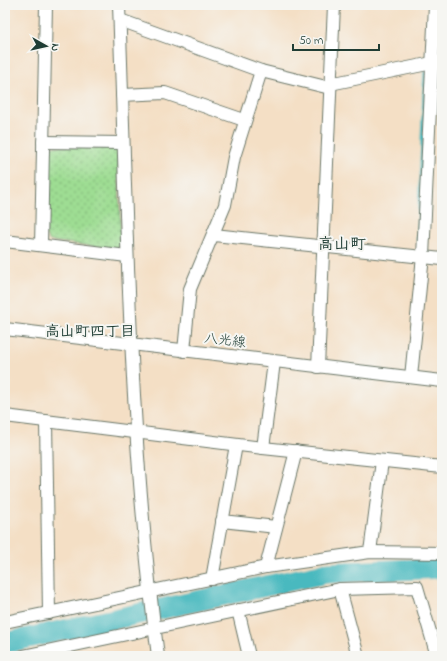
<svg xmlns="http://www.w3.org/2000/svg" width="447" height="661" font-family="'Indie Flower','Klee One',sans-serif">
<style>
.park{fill:url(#park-dots);stroke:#5e8d64}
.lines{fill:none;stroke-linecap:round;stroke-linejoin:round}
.stream{stroke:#4ab9bf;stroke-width:3.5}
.river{stroke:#4ab9bf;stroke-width:21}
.minor-casing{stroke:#6a7667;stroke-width:14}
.minor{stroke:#fff;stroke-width:12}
.labels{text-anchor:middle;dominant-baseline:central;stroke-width:4;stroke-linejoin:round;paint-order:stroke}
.street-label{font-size:14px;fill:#1f3d34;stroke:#f6f6f2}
.neighbourhood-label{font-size:15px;font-weight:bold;fill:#1f3d34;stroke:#f6f6f2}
.quarter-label{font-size:16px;font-weight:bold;fill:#1f3d34;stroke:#f6f6f2}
</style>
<defs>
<pattern id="park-dots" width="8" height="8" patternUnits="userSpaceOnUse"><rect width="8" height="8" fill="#9edd93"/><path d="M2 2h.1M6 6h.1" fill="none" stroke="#80b479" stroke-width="1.8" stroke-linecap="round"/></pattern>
</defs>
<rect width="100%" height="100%" fill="#f6f6f2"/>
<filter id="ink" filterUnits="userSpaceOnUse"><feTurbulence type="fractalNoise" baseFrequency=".025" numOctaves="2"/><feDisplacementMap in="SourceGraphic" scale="8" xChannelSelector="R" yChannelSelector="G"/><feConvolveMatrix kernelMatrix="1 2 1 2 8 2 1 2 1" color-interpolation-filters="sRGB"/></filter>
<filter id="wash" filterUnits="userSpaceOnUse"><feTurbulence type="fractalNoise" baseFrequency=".012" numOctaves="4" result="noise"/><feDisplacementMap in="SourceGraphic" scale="16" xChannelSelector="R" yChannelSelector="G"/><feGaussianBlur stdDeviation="0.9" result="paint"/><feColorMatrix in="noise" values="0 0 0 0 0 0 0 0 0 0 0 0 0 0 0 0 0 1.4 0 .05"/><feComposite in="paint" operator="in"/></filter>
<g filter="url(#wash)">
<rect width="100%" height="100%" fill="#f4dfc5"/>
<path class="park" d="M52,146L115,148L118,151L121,246L118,249L50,241L46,237L48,150Z"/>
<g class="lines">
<path class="stream" d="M418,241L425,72"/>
<path class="river" d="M5,643L326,573L442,568"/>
</g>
</g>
<g filter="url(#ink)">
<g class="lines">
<g class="minor-casing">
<g id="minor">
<path d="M119,5C127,222 129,440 158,656"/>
<path d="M120,20L261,71L330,88"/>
<path d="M330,84L442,61"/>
<path d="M122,95L165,93L244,120"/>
<path d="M43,142L123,143"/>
<path d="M214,235L442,259"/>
<path d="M5,241L127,256"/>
<path d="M41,245L46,5"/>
<path d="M5,329L442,381"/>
<path d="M184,351L190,289L225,205L234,157L261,71"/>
<path d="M318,367L334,5"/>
<path d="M411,377L423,256L435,5"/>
<path d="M5,416L263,448L442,467"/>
<path d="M46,421L49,613"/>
<path d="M263,448L274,362"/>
<path d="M222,521L276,527"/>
<path d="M370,552L382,461"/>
<path d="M266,567L296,451"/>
<path d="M212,579L236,445"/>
<path d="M340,589L358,656"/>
<path d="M238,610L249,656"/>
<path d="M5,622L266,567L370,552L442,553"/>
<path d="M23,656L340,589L417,587L437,656"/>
</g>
</g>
<use href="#minor" class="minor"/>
</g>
</g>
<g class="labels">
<g class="street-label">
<text transform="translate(225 341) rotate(7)">八光線</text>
</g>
<g class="neighbourhood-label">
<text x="90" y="332">高山町四丁目</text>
</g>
<g class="quarter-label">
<text x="342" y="245">高山町</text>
</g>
</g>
<rect width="447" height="661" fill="none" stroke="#f6f6f2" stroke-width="20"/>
<g transform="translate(46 46) rotate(98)" stroke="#f6f6f2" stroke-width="3" paint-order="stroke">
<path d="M0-3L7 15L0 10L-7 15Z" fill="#1f3d34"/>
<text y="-6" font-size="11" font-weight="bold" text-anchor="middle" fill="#1f3d34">N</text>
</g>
<path d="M293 44v6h86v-6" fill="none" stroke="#1f3d34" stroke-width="2"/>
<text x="299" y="44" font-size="12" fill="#1f3d34" stroke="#f6f6f2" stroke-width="3" paint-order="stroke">50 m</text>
</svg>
